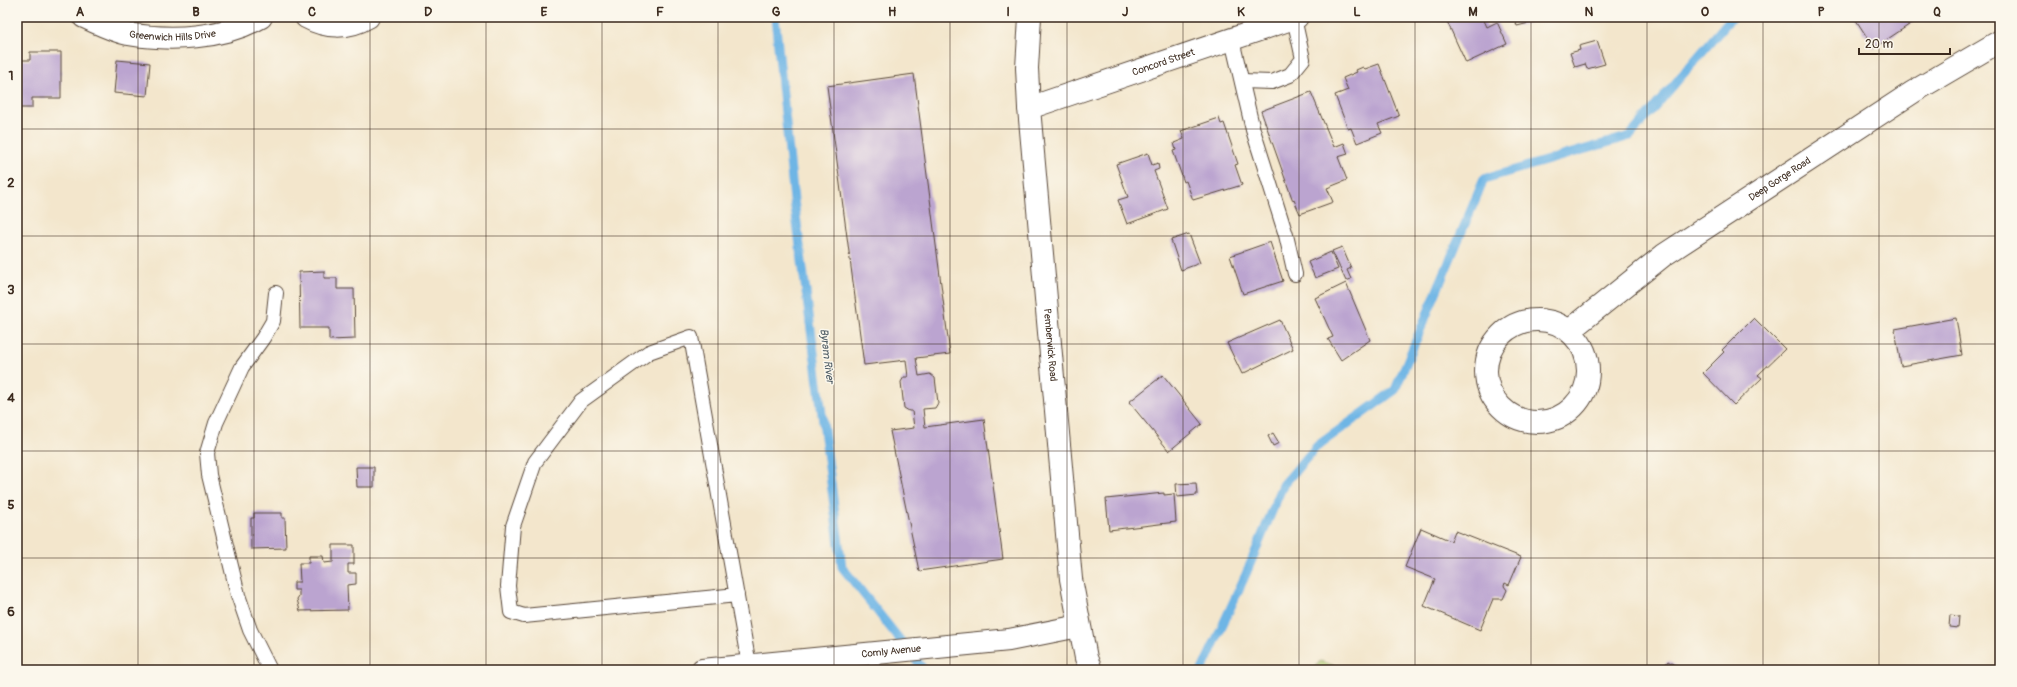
<svg xmlns="http://www.w3.org/2000/svg" width="2017" height="687" font-family="Pangolin,sans-serif">
<style>
.green{fill:#b0cb71;stroke:#767a48}
.lines{fill:none;stroke-linecap:round;stroke-linejoin:round}
.stream{stroke:#6eb5e5;stroke-width:9}
.building{fill:#bba4d0}
.lane-casing{stroke:#574638;stroke-width:16}
.street-casing{stroke:#574638;stroke-width:24}
.lane{stroke:#fff;stroke-width:14}
.street{stroke:#fff;stroke-width:22}
.grid{fill:none;stroke:#3b2a1e;stroke-width:1;stroke-opacity:0.55}
.labels{text-anchor:middle;dominant-baseline:central;stroke-width:3;stroke-linejoin:round;paint-order:stroke}
.street-label{font-size:10px;fill:#3b2a1e;stroke:#fbf7ec}
.water-label{font-size:11px;font-style:italic;fill:#4d5b64;stroke:#fbf7ec}
.neatline{fill:none;stroke:#3b2a1e;stroke-width:1.5}
.grid-label{font-size:13px;text-anchor:middle;font-weight:bold;fill:#3b2a1e}
</style>
<rect width="100%" height="100%" fill="#fbf7ec"/>
<filter id="ink" filterUnits="userSpaceOnUse"><feTurbulence type="fractalNoise" baseFrequency=".025" numOctaves="2"/><feDisplacementMap in="SourceGraphic" scale="8" xChannelSelector="R" yChannelSelector="G"/><feConvolveMatrix kernelMatrix="1 2 1 2 8 2 1 2 1" color-interpolation-filters="sRGB"/></filter>
<filter id="wash" filterUnits="userSpaceOnUse"><feTurbulence type="fractalNoise" baseFrequency=".012" numOctaves="4" result="noise"/><feDisplacementMap in="SourceGraphic" scale="16" xChannelSelector="R" yChannelSelector="G"/><feGaussianBlur stdDeviation="0.9" result="paint"/><feColorMatrix in="noise" values="0 0 0 0 0 0 0 0 0 0 0 0 0 0 0 0 0 1.4 0 .05"/><feComposite in="paint" operator="in"/></filter>
<g filter="url(#wash)">
<rect width="100%" height="100%" fill="#f3e6cc"/>
<path class="green" d="M1320,661L1347,670H1313Z"/>
<g class="lines">
<g class="stream">
<path d="M775,17L794,200L842,567L924,670"/>
<path d="M1202,670L1246,574L1283,485L1317,446L1395,390L1484,179L1630,136L1732,17"/>
</g>
</g>
<g id="blocks">
<g class="building">
<path d="M1445,17H1476L1478,20L1483,18L1487,27L1497,22L1507,44L1466,63Z"/>
<path d="M1514,17H1540L1541,20L1517,26Z"/>
<path d="M1854,17H1921L1874,48Z"/>
<path d="M1597,41L1605,64L1587,69L1585,64L1575,67L1570,53L1580,50L1579,46Z"/>
<path d="M30,52H61V98H32V108H17V60H30Z"/>
<path d="M117,60L150,63L147,96L114,93Z"/>
<path d="M1379,64L1399,116L1378,124L1382,133L1357,143L1351,128L1348,129L1335,95L1348,90L1343,78L1357,72L1356,70L1363,67L1365,69Z"/>
<path d="M914,74L950,354L916,358L919,376L930,374L935,378L938,403L935,408L923,409L925,427L984,419L1003,559L919,571L890,431L914,428L912,411H909L904,408L901,382L904,377H908L906,360L864,365L827,86Z"/>
<path d="M1311,92L1334,147L1344,143L1348,154L1338,157L1347,180L1327,188L1333,202L1300,214L1294,200L1293,201L1261,111Z"/>
<path d="M1219,118L1221,124L1224,123L1238,164L1235,165L1242,185L1193,200L1186,181L1184,182L1173,151L1176,150L1174,143L1184,139L1181,131Z"/>
<path d="M1148,153L1152,165L1158,163L1159,169L1154,171L1168,209L1127,224L1118,200L1128,197L1116,164Z"/>
<path d="M1189,234L1200,263L1181,270L1171,240Z"/>
<path d="M1270,242L1283,281L1243,294L1230,256Z"/>
<path d="M1342,247L1351,268L1347,270L1351,279L1346,281L1332,251Z"/>
<path d="M1331,252L1338,269L1315,278L1308,262Z"/>
<path d="M324,271V278H337V289H354L355,339L329,340V328H300L299,272Z"/>
<path d="M1346,283L1370,340L1341,360L1328,339L1333,337L1315,298Z"/>
<path d="M1754,318L1785,349L1758,375L1762,378L1734,405L1703,373L1724,352L1722,350Z"/>
<path d="M1956,318L1962,355L1901,366L1895,329Z"/>
<path d="M1280,320L1293,349L1242,374L1227,343Z"/>
<path d="M1163,375L1202,424L1169,451L1129,402Z"/>
<path d="M1273,433L1279,443L1273,446L1268,436Z"/>
<path d="M356,467H374V487H357Z"/>
<path d="M1196,483L1197,495L1177,497L1176,484Z"/>
<path d="M1164,493V495L1174,494L1176,522L1109,530L1106,499Z"/>
<path d="M254,513H282V518H285L286,548L251,549V518H254Z"/>
<path d="M1421,528L1451,541L1455,531L1521,557L1509,585L1505,583L1504,586L1507,590L1503,599H1493L1480,630L1424,606L1435,579L1405,567Z"/>
<path d="M333,545H354V564H348V573H356V584L347,585L348,610L300,611L297,599L299,596V590H294V582H300L299,563H309V556H323L324,563L333,562Z"/>
<path d="M1950,615L1959,616L1958,628L1949,627Z"/>
<path d="M1668,661L1682,670H1662Z"/>
</g>
</g>
</g>
<g filter="url(#ink)">
<use href="#blocks" fill-opacity="0" stroke="#574638" stroke-width="1"/>
<g class="lines">
<g class="lane-casing">
<g id="lane">
<path d="M1232,40L1253,130L1286,235L1295,274"/>
<path d="M1242,81L1272,82L1290,75L1303,59L1294,18"/>
<path d="M737,595L524,616L511,612L508,586L513,526L535,462L581,401L649,352L691,337L749,665"/>
<path d="M270,670L250,630L238,595L209,475L207,453L216,423L242,367L263,338L273,321L276,293"/>
</g>
</g>
<g class="street-casing">
<g id="street">
<path id="s1" d="M84,17C98,23 113,31 128,34C170,41 223,39 261,17"/>
<path d="M306,17C326,28 348,29 368,17"/>
<path id="s2" d="M1030,17L1027,68L1029,108L1071,579L1086,658L1091,670"/>
<path id="s3" d="M1029,108L1297,17"/>
<circle cx="1537" cy="371" r="51"/>
<path id="s4" d="M1569,331L1664,255L1913,92L2000,41"/>
<path id="s5" d="M702,670L1009,640L1079,626"/>
</g>
</g>
<use href="#lane" class="lane"/>
<use href="#street" class="street"/>
</g>
</g>
<path class="grid" d="M138,17V670M254,17V670M370,17V670M486,17V670M602,17V670M718,17V670M834,17V670M950,17V670M1067,17V670M1183,17V670M1299,17V670M1415,17V670M1531,17V670M1647,17V670M1763,17V670M1879,17V670M17,129H2000M17,236H2000M17,344H2000M17,451H2000M17,558H2000"/>
<g class="labels">
<g class="street-label">
<text stroke="none"><textPath href="#s1" startOffset="92">Greenwich Hills Drive</textPath></text>
<text stroke="none"><textPath href="#s3" startOffset="142">Concord Street</textPath></text>
<text stroke="none"><textPath href="#s4" startOffset="260">Deep Gorge Road</textPath></text>
<text stroke="none"><textPath href="#s2" startOffset="329">Pemberwick Road</textPath></text>
<text stroke="none"><textPath href="#s5" startOffset="190">Comly Avenue</textPath></text>
</g>
<g class="water-label">
<text transform="translate(827 356) rotate(83)">Byram River</text>
</g>
</g>
<rect width="2017" height="687" fill="none" stroke="#fbf7ec" stroke-width="44"/>
<path d="M1859 48v6h91v-6" fill="none" stroke="#3b2a1e" stroke-width="2"/>
<text x="1865" y="48" font-size="12" fill="#3b2a1e" stroke="#fbf7ec" stroke-width="3" paint-order="stroke">20 m</text>
<rect x="22" y="22" width="1973" height="643" class="neatline"/>
<g class="grid-label">
<text x="80" y="16">A</text>
<text x="196" y="16">B</text>
<text x="312" y="16">C</text>
<text x="428" y="16">D</text>
<text x="544" y="16">E</text>
<text x="660" y="16">F</text>
<text x="776" y="16">G</text>
<text x="892" y="16">H</text>
<text x="1008" y="16">I</text>
<text x="1125" y="16">J</text>
<text x="1241" y="16">K</text>
<text x="1357" y="16">L</text>
<text x="1473" y="16">M</text>
<text x="1589" y="16">N</text>
<text x="1705" y="16">O</text>
<text x="1821" y="16">P</text>
<text x="1937" y="16">Q</text>
<text x="11" y="80">1</text>
<text x="11" y="187">2</text>
<text x="11" y="294">3</text>
<text x="11" y="402">4</text>
<text x="11" y="509">5</text>
<text x="11" y="616">6</text>
</g>
</svg>
